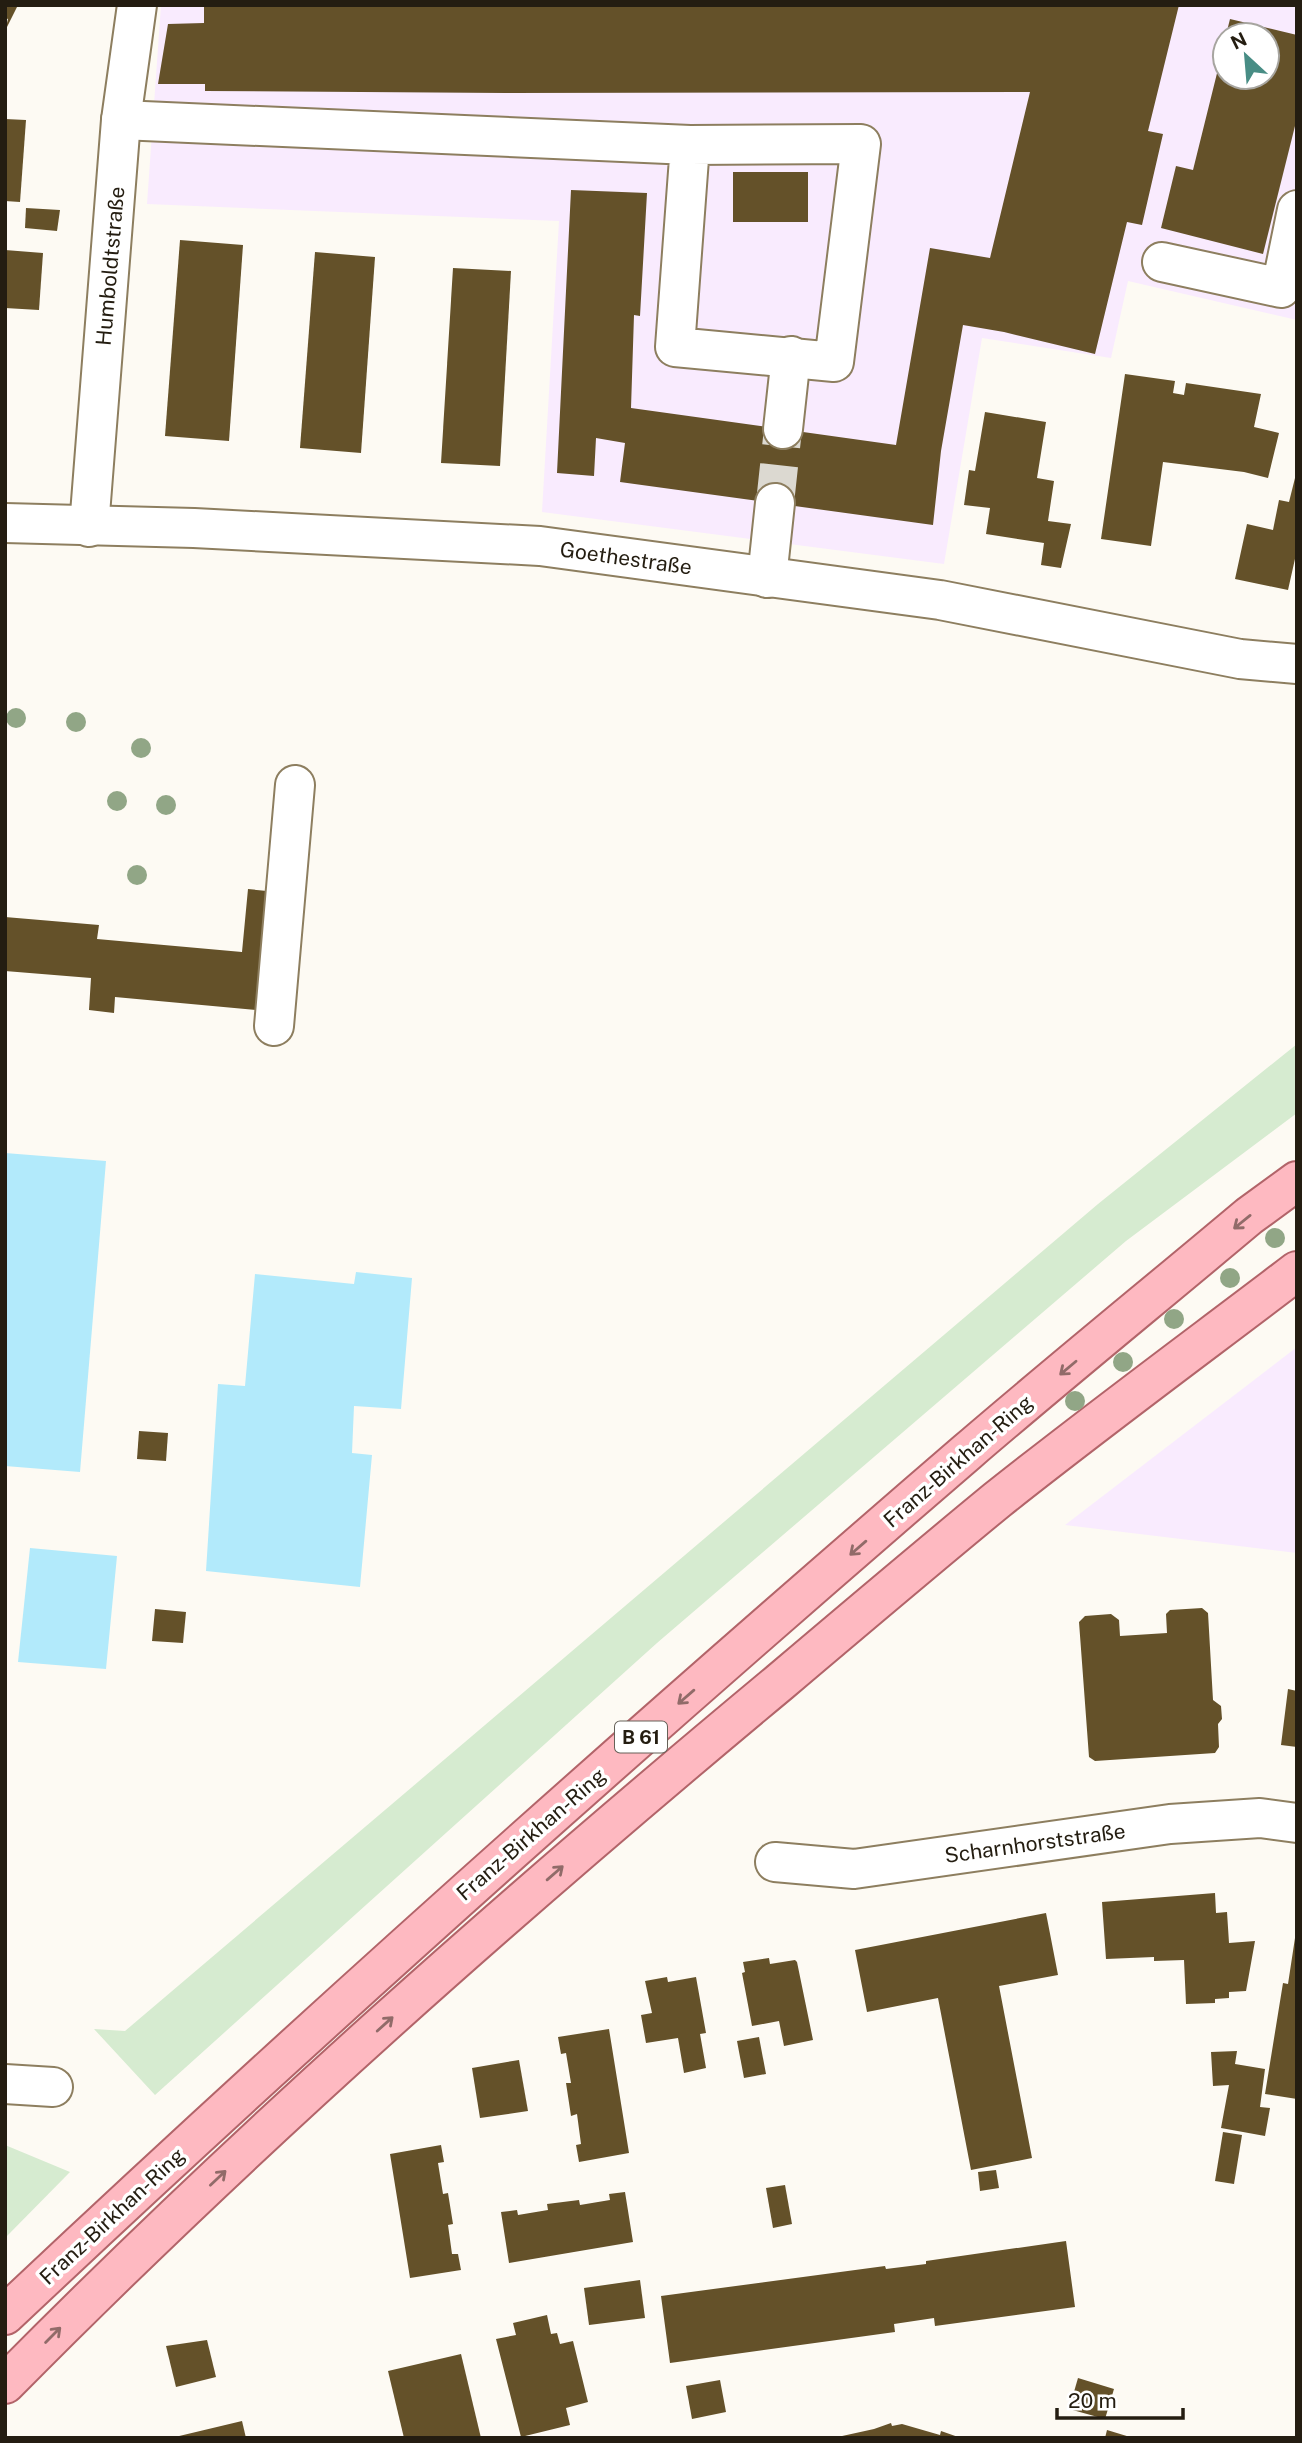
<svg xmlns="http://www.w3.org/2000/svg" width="1302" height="2443" font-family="'Public Sans',sans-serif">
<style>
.commercial{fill:#f9ebfe;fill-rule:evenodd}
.green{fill:#d6ebd0}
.water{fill:#b2eafb}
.building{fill:#645129}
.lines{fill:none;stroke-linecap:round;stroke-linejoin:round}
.minor-tunnel{stroke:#dcd9d1;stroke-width:38;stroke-dasharray:38 19;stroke-linecap:butt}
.minor-casing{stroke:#8d7e5f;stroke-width:42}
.major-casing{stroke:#b26469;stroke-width:42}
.minor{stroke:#fff;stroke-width:38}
.major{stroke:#feb9c1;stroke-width:38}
.tree{fill:#91a686}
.oneway{stroke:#916b69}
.labels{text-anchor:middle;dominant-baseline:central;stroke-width:7;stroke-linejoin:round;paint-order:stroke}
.shield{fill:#fff;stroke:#666158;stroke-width:2}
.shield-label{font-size:19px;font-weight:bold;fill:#241d11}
.street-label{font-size:21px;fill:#241d11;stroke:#fff}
</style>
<rect width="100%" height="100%" fill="#fdfaf3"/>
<g class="commercial">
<path d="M161,5H1297V320L1128,281L1111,358L982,338L944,564L542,512L559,221L147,204ZM1225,35H1267V77H1225Z"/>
<path d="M1297,1347V1553L1065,1525Z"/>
</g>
<g class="green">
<path d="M1297,1044V1113L1126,1241L657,1643L155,2095L94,2029L125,2031L1098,1204Z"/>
<path d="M5,2145L70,2172L5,2238Z"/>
</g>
<g class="water">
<path d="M5,1153L106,1161L80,1472L5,1466Z"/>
<path d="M356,1272L412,1278L401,1409L354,1406L352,1453L372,1455L360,1587L206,1571L218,1384L245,1386L255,1274L354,1284Z"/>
<path d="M30,1548L117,1556L106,1669L18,1662Z"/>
</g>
<g class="building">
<path d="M5,5H18L5,31L8,19L5,18Z"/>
<path d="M204,5H1179L1148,131L1163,134L1142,225L1127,222L1095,354L1004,332L963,325L941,451L933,525L620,482L625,443L596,438L594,476L557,473L571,190L647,193L640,316L634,315L631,408L896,445L930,248L990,258L1030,92L505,93L205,91V84H158L168,24L204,23Z"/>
<path d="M1230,19L1297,35V118L1263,254L1161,228L1176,166L1193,170L1224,45L1225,77H1267V35H1226Z"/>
<path d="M5,119L26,120L20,202L5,201Z"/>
<rect x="733" y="172" width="75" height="50"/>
<path d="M26,208L60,210L57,231L25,228Z"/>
<path d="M180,240L243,245L229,441L165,436Z"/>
<path d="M5,250L43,253L39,310L5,308Z"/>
<path d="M315,252L375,257L361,453L300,448Z"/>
<path d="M453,268L511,271L500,466L441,463Z"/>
<path d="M1125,374L1175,381L1173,393L1184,395L1186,383L1261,394L1254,427L1279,433L1268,478L1244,472L1163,462L1151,546L1101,539Z"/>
<path d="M985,412L1046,422L1037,478L1054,481L1048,521L1071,524L1061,568L1041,565L1044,543L986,534L990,508L964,505L969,470L975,471Z"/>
<path d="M1296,474L1297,550L1288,590L1235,579L1247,524L1273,530L1279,500L1289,502Z"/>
<path d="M248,889L267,891L256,1010L115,997L114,1013L89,1010L91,978L5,971V917L99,925L97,939L242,952Z"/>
<path d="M139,1431L168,1433L166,1461L137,1459Z"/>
<path d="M1202,1608L1208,1613L1213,1700L1221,1706L1222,1719L1218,1724L1219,1747L1215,1753L1095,1761L1089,1757L1079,1622L1085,1616L1111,1614L1119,1620L1120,1636L1167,1633L1166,1614L1170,1610Z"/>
<path d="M155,1609L186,1612L183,1643L152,1641Z"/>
<path d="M1288,1689L1297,1691V1747L1281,1745Z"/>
<path d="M1215,1893L1216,1913L1227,1912L1229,1943L1255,1941L1246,1991L1229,1992V1998L1215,1999V2003L1186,2004L1184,1960L1154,1961V1957L1106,1959L1102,1902Z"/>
<path d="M1046,1913L1058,1975L999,1986L1032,2158L971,2170L938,1998L867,2012L855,1950Z"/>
<path d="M1295,1938H1297V2099L1265,2094L1283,1983L1288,1984Z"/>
<path d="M769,1958L770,1964L795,1960L797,1962L813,2040L784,2046L779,2021L752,2026L742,1973L745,1972L743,1962Z"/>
<path d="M667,1977L668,1982L696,1977L706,2033L700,2034L706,2068L684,2073L678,2038L646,2043L641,2015L652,2013L645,1981Z"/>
<path d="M609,2029L629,2153L579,2162L576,2145L581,2144L577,2114L571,2116L566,2083H571L566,2053L561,2054L558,2037Z"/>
<path d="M759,2037L766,2074L744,2078L737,2041Z"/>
<path d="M1237,2051L1235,2064L1265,2069L1260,2107L1270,2108L1265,2136L1221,2128L1229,2085L1213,2086L1211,2052Z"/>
<path d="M519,2060L528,2111L480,2118L472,2068Z"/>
<path d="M1223,2132L1242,2135L1234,2184L1215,2181Z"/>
<path d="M441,2145L444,2162L438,2163L443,2194L448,2193L453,2224L448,2225L452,2254H458L461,2270L410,2278L390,2154Z"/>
<path d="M996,2170L999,2188L980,2191L978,2172Z"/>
<path d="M785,2185L792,2224L773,2228L766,2188Z"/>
<path d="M625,2192L633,2242L509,2263L501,2212L517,2210L518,2215L548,2210L547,2204L579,2200L580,2205L610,2200L609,2194Z"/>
<path d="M1066,2241L1075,2307L935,2326L934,2318L894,2324L895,2332L670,2363L661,2296L885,2266L886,2269L926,2264V2261Z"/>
<path d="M640,2280L645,2318L589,2325L584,2288Z"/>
<path d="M547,2315L551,2334L557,2333L560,2344L573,2341L588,2402L566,2408L570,2425L521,2437L496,2339L516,2335L513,2323Z"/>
<path d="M207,2340L216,2377L176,2387L166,2346Z"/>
<path d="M461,2354L481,2438H404L388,2371Z"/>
<path d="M1078,2378L1114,2389L1105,2419L1069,2409Z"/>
<path d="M720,2380L726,2412L692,2419L686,2386Z"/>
<path d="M242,2421L246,2438H175V2437Z"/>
<path d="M891,2423L892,2426L902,2424L940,2435L941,2431L961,2438H833L874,2429Z"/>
<path d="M1107,2430L1130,2437V2438H1105Z"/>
</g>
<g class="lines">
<path class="minor-tunnel" d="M775,503L783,429"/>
<g class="minor-casing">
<g id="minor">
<path d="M121,120L690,145L675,347L834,362L861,144L690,145"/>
<path d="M1162,262L1281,288L1297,210"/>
<path d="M783,429L791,356"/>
<path d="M5,523L194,528L540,546L940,600L1240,659L1297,664"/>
<path d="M89,527L121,120L137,5"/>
<path d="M767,578L775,503"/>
<path d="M274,1026L295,785"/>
<path d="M775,1862L854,1869L1170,1824L1260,1818L1297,1823"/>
<path d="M5,2084L53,2087"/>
</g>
</g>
<g class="major-casing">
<g id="major">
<path d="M5,2315C319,2019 641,1733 967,1452C1060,1372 1155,1295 1249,1216L1297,1181"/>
<path d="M5,2384C250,2136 512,1905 780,1682C852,1621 924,1560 997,1500C1095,1422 1197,1347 1297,1271"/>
</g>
</g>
<use href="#minor" class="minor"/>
<use href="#major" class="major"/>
</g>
<g class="tree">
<circle cx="16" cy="718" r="10"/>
<circle cx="76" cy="722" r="10"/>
<circle cx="141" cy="748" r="10"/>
<circle cx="117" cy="801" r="10"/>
<circle cx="166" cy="805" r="10"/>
<circle cx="137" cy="875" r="10"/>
<circle cx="1275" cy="1238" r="10"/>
<circle cx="1230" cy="1278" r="10"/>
<circle cx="1174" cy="1319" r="10"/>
<circle cx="1123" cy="1362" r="10"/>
<circle cx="1075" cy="1401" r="10"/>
</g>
<defs><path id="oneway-shaft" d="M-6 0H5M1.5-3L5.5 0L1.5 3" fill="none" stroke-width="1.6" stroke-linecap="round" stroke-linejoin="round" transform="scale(1.75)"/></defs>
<g class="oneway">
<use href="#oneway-shaft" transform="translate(1242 1222) rotate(141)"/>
<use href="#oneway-shaft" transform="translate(1068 1368) rotate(140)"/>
<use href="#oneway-shaft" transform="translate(858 1548) rotate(139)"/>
<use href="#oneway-shaft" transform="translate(686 1697) rotate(139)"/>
<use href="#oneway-shaft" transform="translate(555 1873) rotate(-41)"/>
<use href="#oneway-shaft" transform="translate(385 2024) rotate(-42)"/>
<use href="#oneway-shaft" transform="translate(218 2178) rotate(-43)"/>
<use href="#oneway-shaft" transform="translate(53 2335) rotate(-45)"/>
</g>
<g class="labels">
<rect class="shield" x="615" y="1721.5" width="52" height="31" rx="5"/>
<g class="shield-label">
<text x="641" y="1737">B 61</text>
</g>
<g class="street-label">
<text transform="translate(110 266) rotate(-85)">Humboldtstraße</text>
<text transform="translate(626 558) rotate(8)">Goethestraße</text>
<text transform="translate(958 1461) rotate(-41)">Franz-Birkhan-Ring</text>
<text transform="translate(531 1834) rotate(-41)">Franz-Birkhan-Ring</text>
<text transform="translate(1035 1843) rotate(-8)">Scharnhorststraße</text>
<text transform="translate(112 2216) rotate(-43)">Franz-Birkhan-Ring</text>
</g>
</g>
<rect width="1302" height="2443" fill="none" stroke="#241d11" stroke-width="14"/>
<g transform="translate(1246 56) rotate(334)"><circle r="33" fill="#ffffff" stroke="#a7a5a0" stroke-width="2"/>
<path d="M0-5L12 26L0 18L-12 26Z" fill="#488d85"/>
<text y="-10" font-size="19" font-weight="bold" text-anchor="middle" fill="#241d11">N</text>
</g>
<path d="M1057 2408v10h126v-10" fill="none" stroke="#241d11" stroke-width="3.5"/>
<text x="1068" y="2408" font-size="21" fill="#241d11" stroke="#ffffff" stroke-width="5" paint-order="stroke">20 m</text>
</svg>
